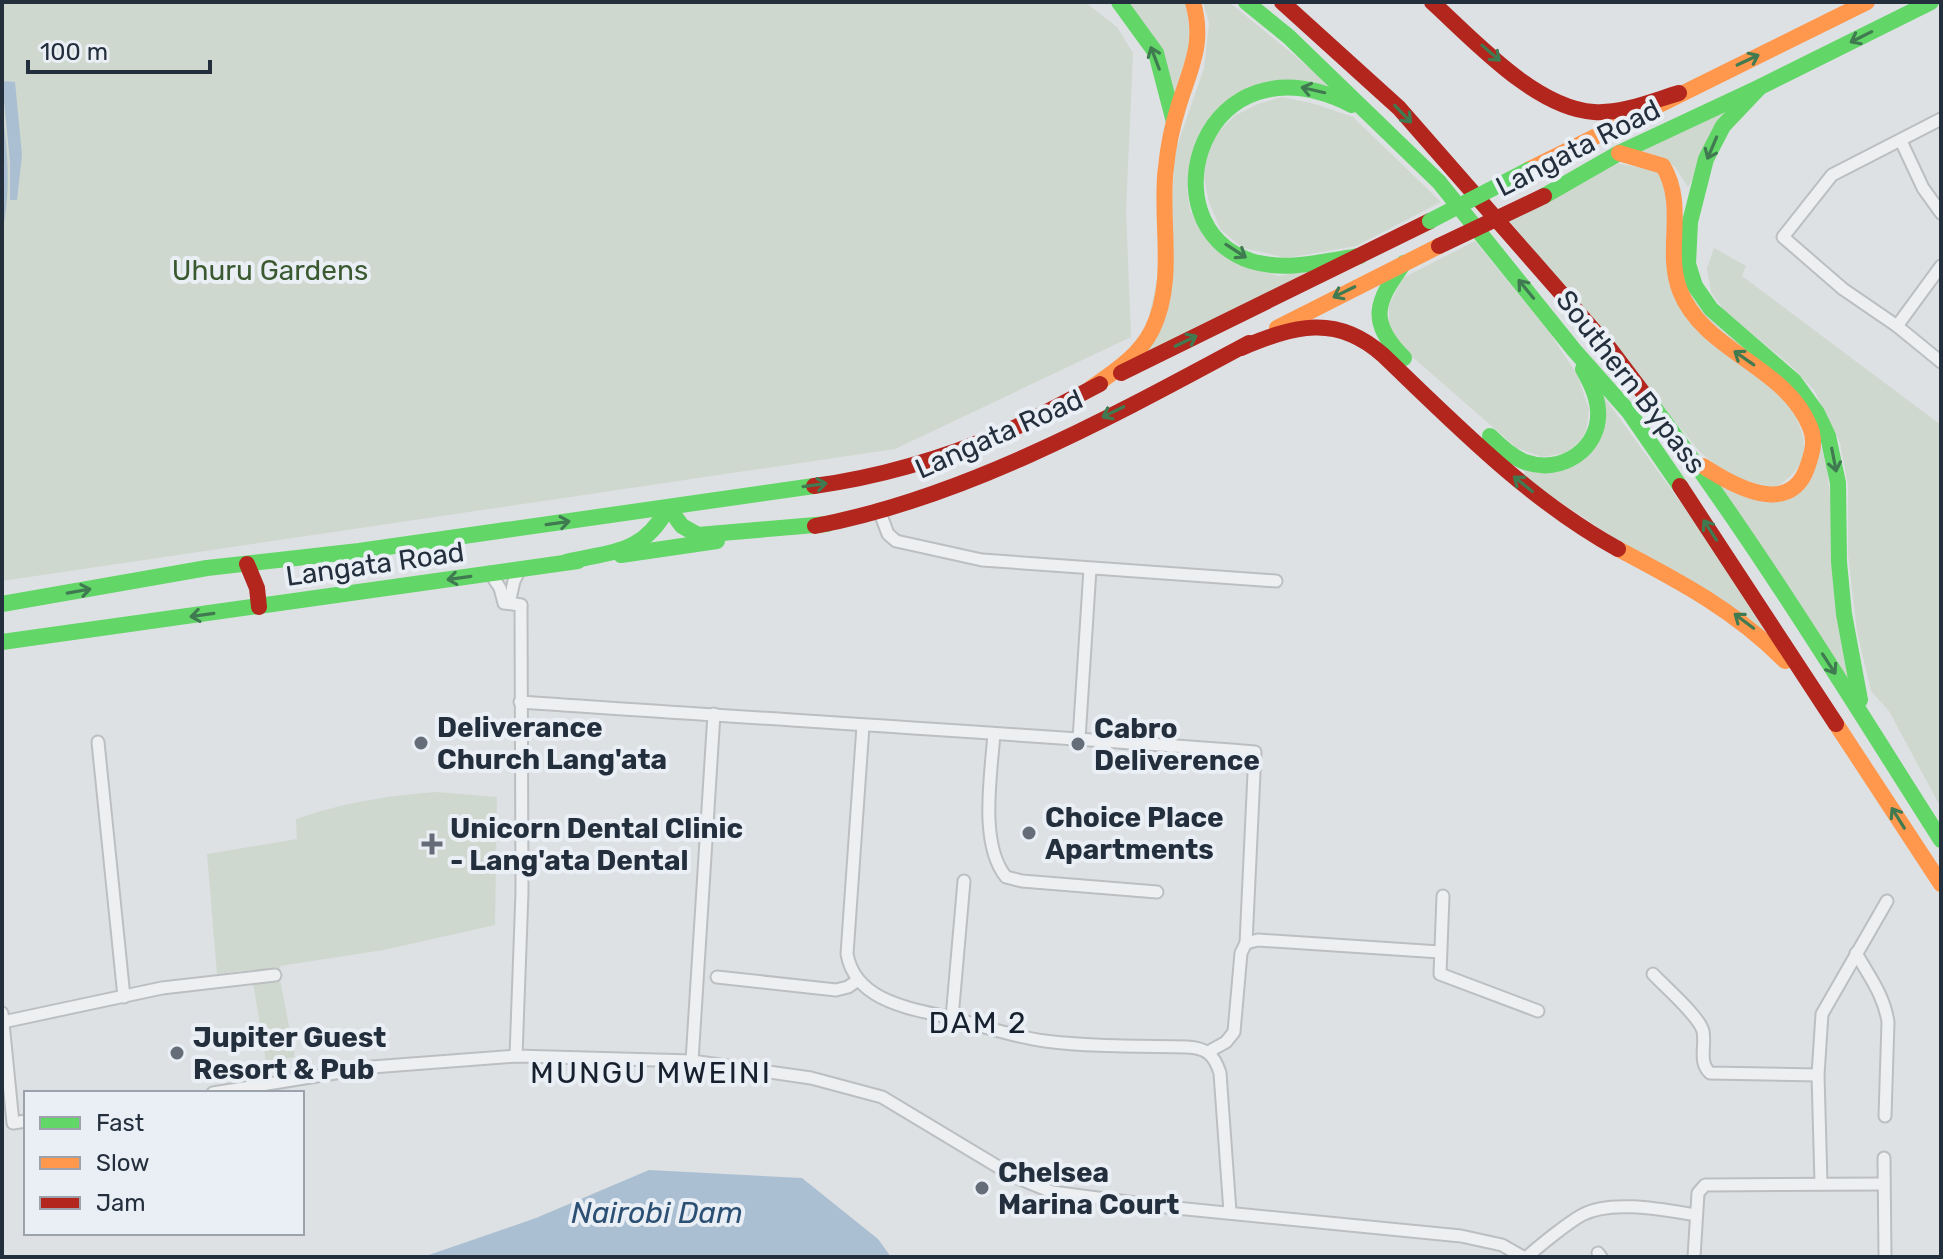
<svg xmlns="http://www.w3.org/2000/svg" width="1943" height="1259" font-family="Rubik,sans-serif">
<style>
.green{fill:#cfd8ce}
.water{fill:#aabfd2}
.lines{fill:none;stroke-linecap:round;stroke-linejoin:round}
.street-casing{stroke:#bcbfc2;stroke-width:15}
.street{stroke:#edeff1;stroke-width:11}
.fast{stroke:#63d668;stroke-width:16}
.slow{stroke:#ff974d;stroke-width:16}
.jam{stroke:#b3261e;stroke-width:16}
.fast-bridge{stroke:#63d668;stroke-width:16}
.jam-bridge{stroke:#b3261e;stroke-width:16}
.oneway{stroke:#407a51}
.poi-dot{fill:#656d78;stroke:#eaeff5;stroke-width:3}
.labels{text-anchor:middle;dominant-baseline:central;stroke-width:8;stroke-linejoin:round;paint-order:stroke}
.street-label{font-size:28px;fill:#242f3e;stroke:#eaeff5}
.park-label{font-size:28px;fill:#3b5a31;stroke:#eaeff5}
.poi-label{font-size:28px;font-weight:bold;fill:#242f3e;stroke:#eaeff5;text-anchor:start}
.neighbourhood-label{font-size:30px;letter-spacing:2px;fill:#17202e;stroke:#eaeff5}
.water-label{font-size:30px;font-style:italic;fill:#2c5074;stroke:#eaeff5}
</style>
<rect width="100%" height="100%" fill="#dee1e4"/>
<g class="green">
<path d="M2,2H1085L1117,27L1133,53L1126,210L1131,337L895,449L2,581Z"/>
<path d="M1130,2H1186L1191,41L1173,98Z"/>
<path d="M1203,2H1229L1334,88L1236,94L1187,188L1190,211L1213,244L1241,265L1278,276L1325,268L1140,359L1171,214L1175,152L1204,68L1209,23Z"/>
<path d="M1282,97L1315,104L1353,117L1441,202L1356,246L1287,258L1243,248L1221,230L1209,203L1204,177L1207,154L1216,135L1234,116L1258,104Z"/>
<path d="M1735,103L1688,187L1674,166L1640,152Z"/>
<path d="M1616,163L1658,171L1667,188L1666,254L1789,403C1809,441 1814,463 1775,488L1731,477L1701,453L1509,220Z"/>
<path d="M1475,241L1549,332L1577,374L1589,409L1586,431L1580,441L1566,453L1542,457L1517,448L1410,355L1389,328V305L1403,278Z"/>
<path d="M1714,248L1746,266L1742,276L1941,425V808L1889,711L1871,691L1857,632L1848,555V485L1840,443L1814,390L1790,365L1724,310L1711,292L1707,268Z"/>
<path d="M1599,390L1726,565L1771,642L1524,478L1526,467L1576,466Z"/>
<path d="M1817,428L1827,469L1853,694L1713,477L1797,495Z"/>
<path d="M437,792L497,797L495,925L384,950L280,966L279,974L295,1057L266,1062L251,970L217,974L207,854L297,839L296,819C347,802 384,796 437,792Z"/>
</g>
<g class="water">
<path d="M2,81L15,82L22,155L17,200H10V162Z"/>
<path d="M2,110C8,152 11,192 2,233Z"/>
<path d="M649,1170L802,1178L878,1239L891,1257H423L536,1218Z"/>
</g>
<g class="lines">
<g class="street-casing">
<g id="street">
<path d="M1941,119L1832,175L1783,237L1843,289L1897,326L1941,362"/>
<path d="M1901,141L1923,188L1941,213"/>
<path d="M1897,326L1941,266"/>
<path d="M879,510L888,534L896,541L982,560L1276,581"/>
<path d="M490,573L500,588L504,603L521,605"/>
<path d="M516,604L509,603L514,581L520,569"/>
<path d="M520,702C765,719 1010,733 1255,752L1246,943"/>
<path d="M863,726L847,954C856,1004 916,1009 956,1019C985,1027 1015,1037 1045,1041C1092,1047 1140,1046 1187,1047C1206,1048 1214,1054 1220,1073L1230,1212"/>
<path d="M994,734C991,775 979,844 1006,877L1022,881L1157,892"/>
<path d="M1079,739L1090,569"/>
<path d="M98,742L124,997"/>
<path d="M1443,896L1440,974L1538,1011"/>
<path d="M1856,953C1869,976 1884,995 1888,1022L1885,1116"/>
<path d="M1653,974C1665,987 1699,1016 1703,1031C1706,1046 1698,1062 1710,1073L1818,1075"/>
<path d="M717,977L836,990L848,987L858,980"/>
<path d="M2,1013L13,1123L26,1121"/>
<path d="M952,1018L964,881"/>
<path d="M3,1022L162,988L275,975"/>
<path d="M1208,1052L1226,1042L1234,1032L1241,953L1246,943L1258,940L1440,952"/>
<path d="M516,1056L522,892L521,605"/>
<path d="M692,1061L714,714"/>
<path d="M213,1093L372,1067L516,1056L692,1061L811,1078L882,1097L1015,1177L1052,1192L1166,1207L1461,1236L1502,1245L1523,1257"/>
<path d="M1884,1158L1885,1257"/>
<path d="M1821,1183L1818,1075L1822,1014L1887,901"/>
<path d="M1598,1253L1601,1257"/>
<path d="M1527,1257C1539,1246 1569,1222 1582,1215C1611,1199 1665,1210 1696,1215"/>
<path d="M1694,1257L1698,1193L1705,1185L1883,1184"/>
</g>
</g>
<use href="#street" class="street"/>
<g class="fast">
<path d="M1119,2L1156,53L1174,122"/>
<path d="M1246,2L1289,37L1439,182L1574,350L1629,412L1680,486"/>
<path d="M1760,87L1723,126L1706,159L1690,222L1688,264L1695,286L1711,309L1794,381L1817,413L1828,436L1838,483L1839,562L1844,614L1860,700"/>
<path d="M1352,105C1202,29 1143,225 1251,261C1286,272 1325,261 1360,256"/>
<path d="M1544,196L1619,153L1760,87L1931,2"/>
<path d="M1404,263C1376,302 1367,321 1404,358"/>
<path d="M1647,398C1754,539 1846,691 1941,840"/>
<path d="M1490,436C1500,446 1512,457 1525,462C1561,475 1601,449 1598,410C1597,395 1590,382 1583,369"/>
<path d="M621,555L717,541"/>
<path d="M566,562C613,551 644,554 668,507L682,526L698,535L827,524"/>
<path d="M2,604L207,568L359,551L814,486"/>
<path d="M2,642L578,561"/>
</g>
<g class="slow">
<path d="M1619,153L1663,166C1687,206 1664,250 1680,291C1704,352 1786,366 1810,427C1816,441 1812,454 1807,468C1789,518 1732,485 1703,466"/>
<path d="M1528,170L1867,2"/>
<path d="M1277,328L1439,246"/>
<path d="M1091,388C1114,372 1139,356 1152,330C1177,279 1159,221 1166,167C1168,147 1172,127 1178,108C1190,68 1205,45 1193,2"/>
<path d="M1618,549C1679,581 1736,611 1785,661"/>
<path d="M1836,724L1941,884"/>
</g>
<g class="jam">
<path d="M1282,2L1399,108L1610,349L1647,398"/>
<path d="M1432,2C1474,40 1535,108 1594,112C1622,114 1652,101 1679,93"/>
<path d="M1241,348C1294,326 1336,313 1383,355C1456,425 1529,500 1618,549"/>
<path d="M1121,373L1430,221"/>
<path d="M814,486C880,477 944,458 1005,432C1038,418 1069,400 1100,384"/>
<path d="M1680,486L1836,724"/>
<path d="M815,526C965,498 1115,415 1249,343"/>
<path d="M247,564L257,588L259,607"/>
</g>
<path class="fast-bridge" d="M1430,221L1528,170"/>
<path class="jam-bridge" d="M1439,246L1544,196"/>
</g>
<defs><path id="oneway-shaft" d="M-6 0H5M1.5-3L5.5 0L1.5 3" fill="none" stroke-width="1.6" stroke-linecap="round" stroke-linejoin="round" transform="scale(2)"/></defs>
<g class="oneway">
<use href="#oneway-shaft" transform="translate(1861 37) rotate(153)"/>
<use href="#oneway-shaft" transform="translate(1491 53) rotate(41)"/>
<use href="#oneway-shaft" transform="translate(1155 58) rotate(-111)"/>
<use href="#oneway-shaft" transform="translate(1748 60) rotate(-25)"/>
<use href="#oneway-shaft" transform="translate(1313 90) rotate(-167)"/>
<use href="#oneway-shaft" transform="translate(1403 114) rotate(46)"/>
<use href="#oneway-shaft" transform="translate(1712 148) rotate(113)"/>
<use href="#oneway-shaft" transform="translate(1236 251) rotate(33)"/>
<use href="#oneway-shaft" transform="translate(1526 289) rotate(-129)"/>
<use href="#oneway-shaft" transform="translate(1344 292) rotate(154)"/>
<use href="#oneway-shaft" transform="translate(1186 341) rotate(-26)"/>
<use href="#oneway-shaft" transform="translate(1744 358) rotate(-145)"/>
<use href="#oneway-shaft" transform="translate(1113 412) rotate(154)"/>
<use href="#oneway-shaft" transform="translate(1834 460) rotate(79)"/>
<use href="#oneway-shaft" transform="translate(1523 484) rotate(-141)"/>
<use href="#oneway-shaft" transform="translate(815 485) rotate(-8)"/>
<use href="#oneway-shaft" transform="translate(558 523) rotate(-8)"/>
<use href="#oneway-shaft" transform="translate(1710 530) rotate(-123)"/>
<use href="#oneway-shaft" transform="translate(459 578) rotate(172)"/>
<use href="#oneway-shaft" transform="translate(79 591) rotate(-10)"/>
<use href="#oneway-shaft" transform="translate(202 615) rotate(172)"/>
<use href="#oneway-shaft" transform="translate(1744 621) rotate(-143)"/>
<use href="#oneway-shaft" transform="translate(1829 664) rotate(57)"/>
<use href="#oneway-shaft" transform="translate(1898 818) rotate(-122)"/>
</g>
<g class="poi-dot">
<circle cx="421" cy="743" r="8"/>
<circle cx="1078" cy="744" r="8"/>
<circle cx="1029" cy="833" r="8"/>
<path d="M428 832h8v8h8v8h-8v8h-8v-8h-8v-8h8z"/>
<circle cx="177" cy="1053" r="8"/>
<circle cx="982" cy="1188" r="8"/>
</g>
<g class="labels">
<g class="street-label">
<text transform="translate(1578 148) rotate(-27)">Langata Road</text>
<text transform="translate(1631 382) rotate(52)">Southern Bypass</text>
<text transform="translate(999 434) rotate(-24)">Langata Road</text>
<text transform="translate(375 564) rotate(-8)">Langata Road</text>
</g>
<g class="park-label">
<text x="270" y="270">Uhuru Gardens</text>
</g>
<g class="poi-label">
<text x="437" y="727">Deliverance<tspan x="437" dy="32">Church Lang'ata</tspan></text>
<text x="1094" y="728">Cabro<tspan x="1094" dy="32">Deliverence</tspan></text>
<text x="1045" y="817">Choice Place<tspan x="1045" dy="32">Apartments</tspan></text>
<text x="450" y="828">Unicorn Dental Clinic<tspan x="450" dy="32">- Lang'ata Dental</tspan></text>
<text x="193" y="1037">Jupiter Guest<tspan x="193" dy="32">Resort &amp; Pub</tspan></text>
<text x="998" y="1172">Chelsea<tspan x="998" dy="32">Marina Court</tspan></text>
</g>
<g class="neighbourhood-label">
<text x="978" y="1023">DAM 2</text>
<text x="651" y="1073">MUNGU MWEINI</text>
</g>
<g class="water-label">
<text x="657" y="1213">Nairobi Dam</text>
</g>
</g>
<rect width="1943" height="1259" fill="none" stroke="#242f3e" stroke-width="8"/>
<rect x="24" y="1091" width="280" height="144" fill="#eaeff5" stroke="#9ba2ac" stroke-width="2"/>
<rect x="40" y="1117" width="40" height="12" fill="#63d668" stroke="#9ba2ac" stroke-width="2"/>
<text x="96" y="1131" font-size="24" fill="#242f3e">Fast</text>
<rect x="40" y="1157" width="40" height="12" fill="#ff974d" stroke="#9ba2ac" stroke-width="2"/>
<text x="96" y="1171" font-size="24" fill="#242f3e">Slow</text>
<rect x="40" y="1197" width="40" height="12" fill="#b3261e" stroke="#9ba2ac" stroke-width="2"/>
<text x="96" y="1211" font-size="24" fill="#242f3e">Jam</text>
<path d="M28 60v12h182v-12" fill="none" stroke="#242f3e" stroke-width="4"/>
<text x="40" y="60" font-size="24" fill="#242f3e" stroke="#eaeff5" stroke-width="6" paint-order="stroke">100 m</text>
</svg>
